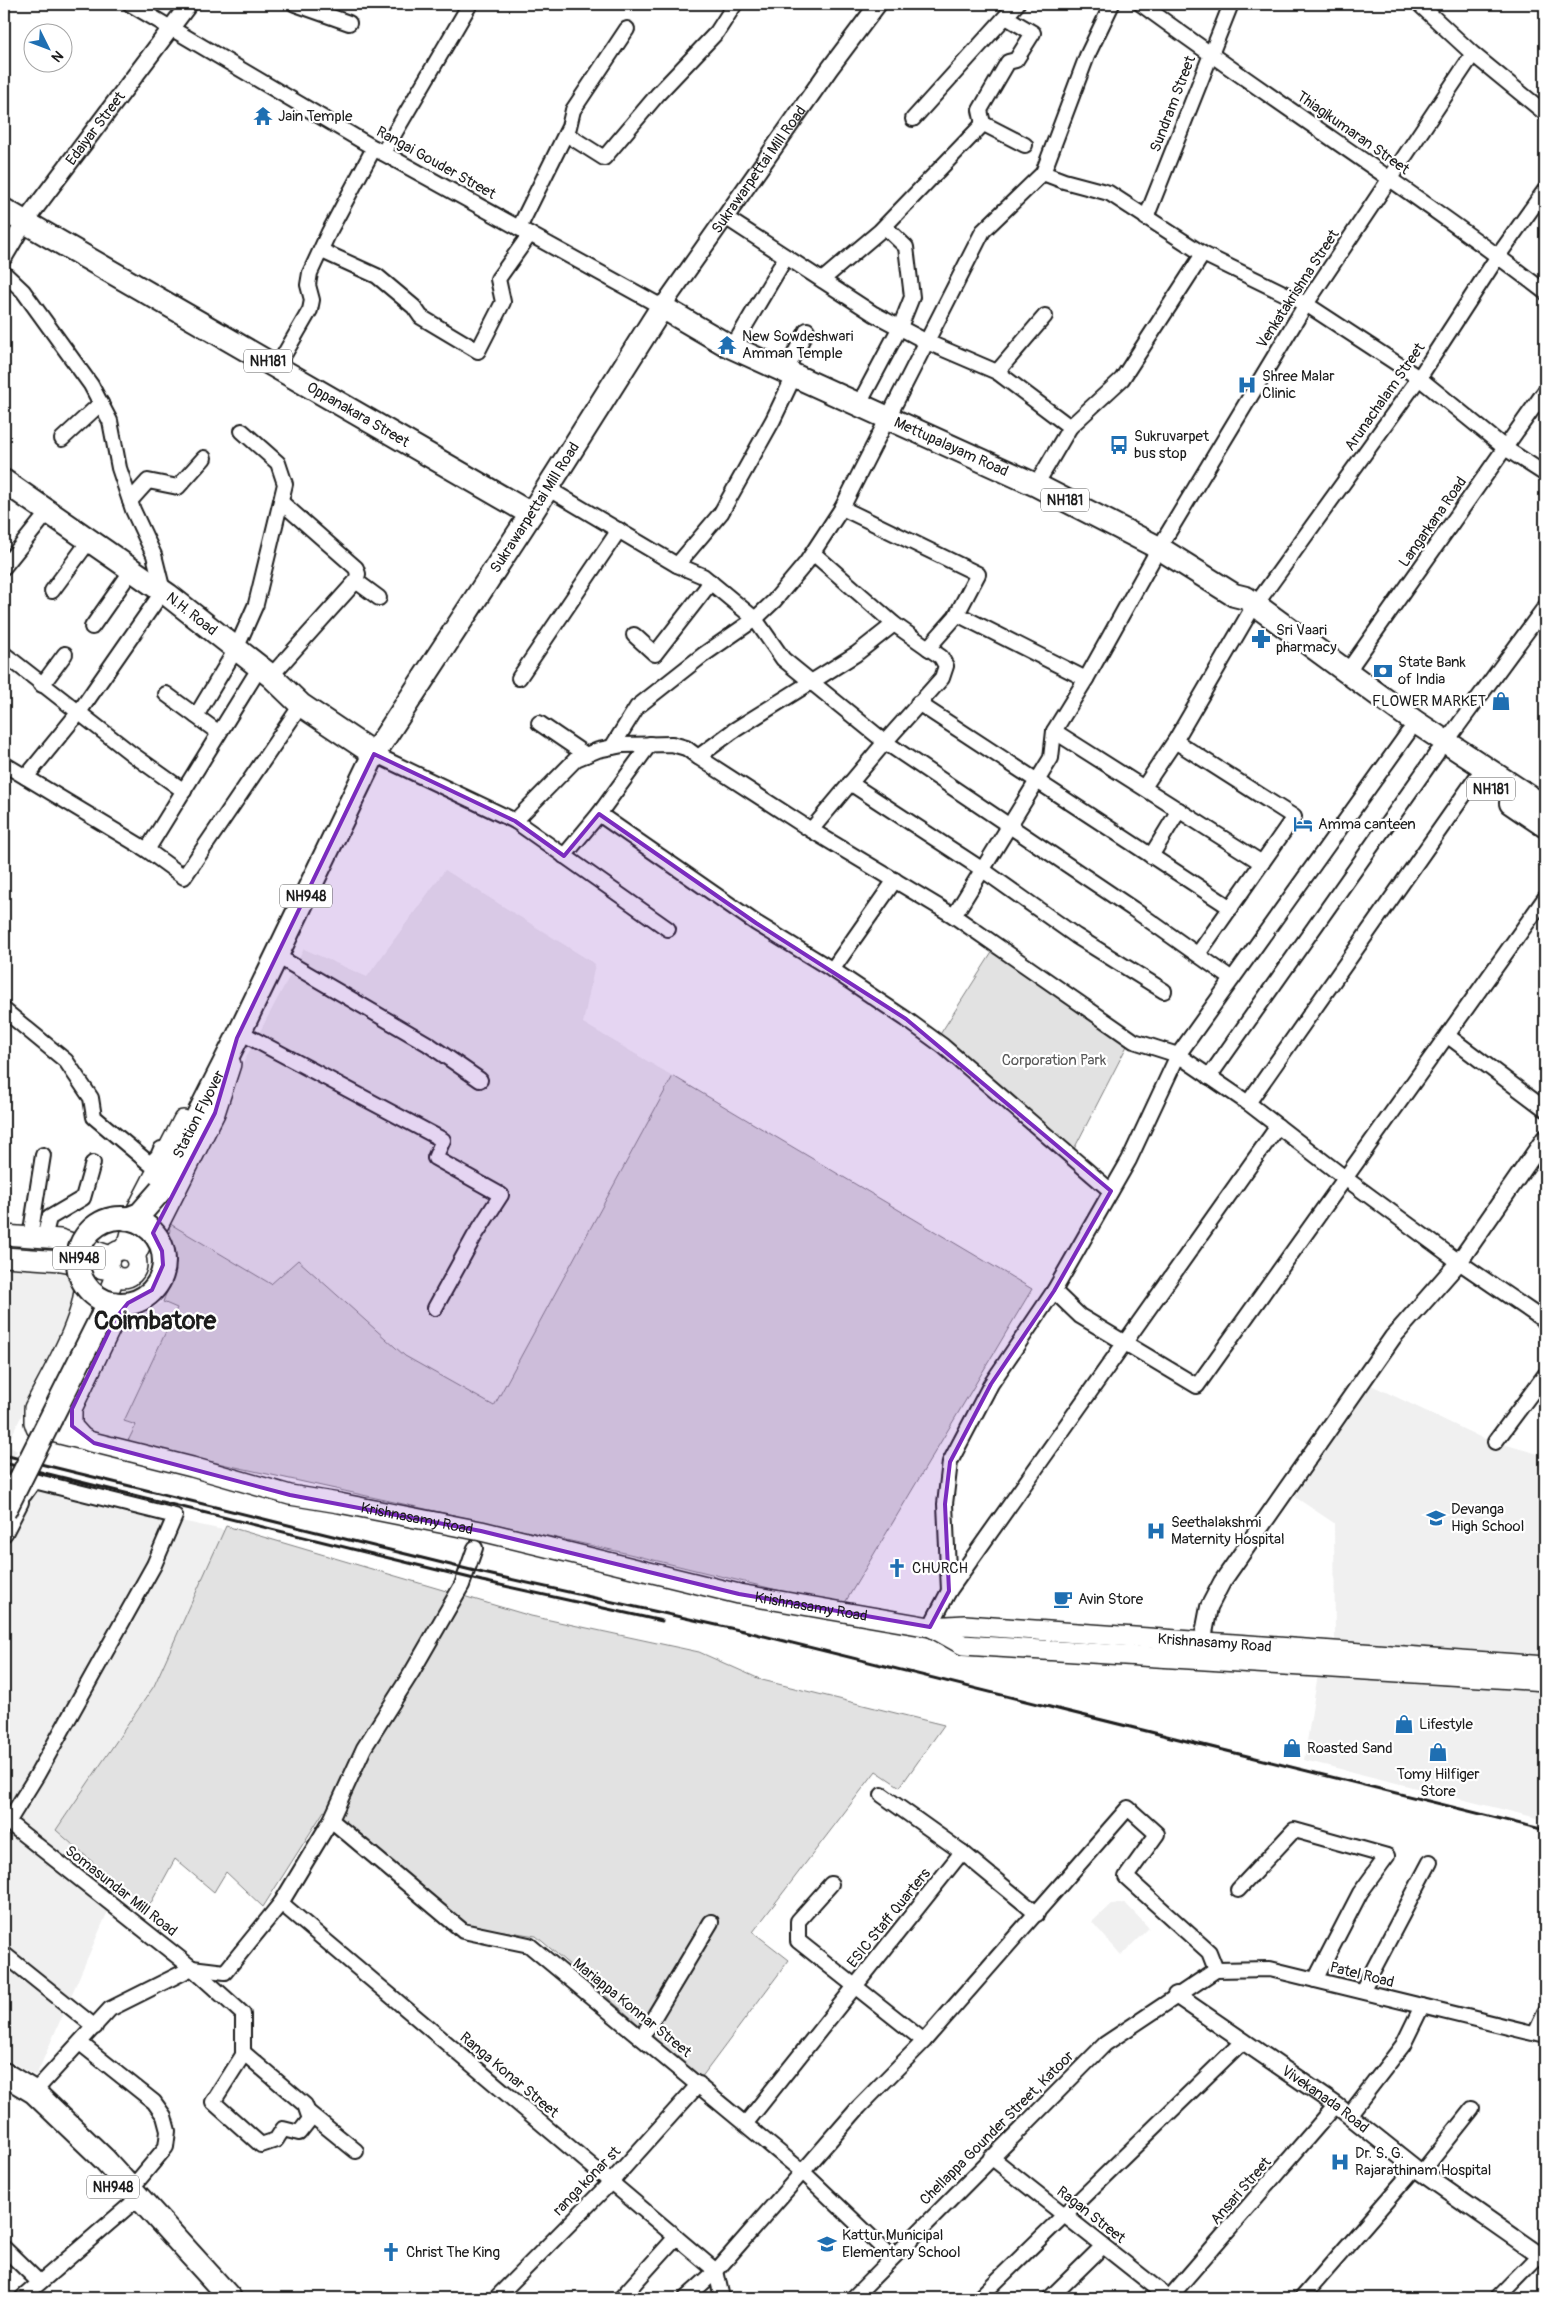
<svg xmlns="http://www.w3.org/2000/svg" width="1549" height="2302" font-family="Pangolin,sans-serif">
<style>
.built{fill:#f0f0f0}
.green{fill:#e2e2e2;stroke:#7f7f7f}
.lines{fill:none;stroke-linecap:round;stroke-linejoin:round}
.minor-casing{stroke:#1c1c1c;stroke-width:18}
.tertiary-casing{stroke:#1c1c1c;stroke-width:20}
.secondary-casing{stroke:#1c1c1c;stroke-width:22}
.trunk-casing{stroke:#1c1c1c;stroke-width:26}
.minor{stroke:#fff;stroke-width:14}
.tertiary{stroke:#fff;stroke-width:16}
.secondary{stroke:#fff;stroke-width:19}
.trunk{stroke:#fff;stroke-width:22}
.rail{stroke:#1c1c1c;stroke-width:3}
.trunk-bridge-casing{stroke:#1c1c1c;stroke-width:26;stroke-linecap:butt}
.trunk-bridge{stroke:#fff;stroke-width:22}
.marked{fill:#7b2cbf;fill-opacity:0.2;stroke:#7b2cbf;stroke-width:4;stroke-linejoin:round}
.labels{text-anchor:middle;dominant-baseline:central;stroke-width:4.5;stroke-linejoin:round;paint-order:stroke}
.shield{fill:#fff;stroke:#606060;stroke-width:1}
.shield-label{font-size:14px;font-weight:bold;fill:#1c1c1c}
.street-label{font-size:15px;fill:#1c1c1c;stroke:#fff}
.poi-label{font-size:15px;fill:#1c1c1c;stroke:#fff;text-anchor:start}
.park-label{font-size:15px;fill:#575757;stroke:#fff}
.town-label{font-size:25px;font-weight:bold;fill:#1c1c1c;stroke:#fff}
</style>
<rect width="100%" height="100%" fill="#fff"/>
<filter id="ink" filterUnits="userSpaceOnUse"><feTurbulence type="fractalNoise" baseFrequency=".02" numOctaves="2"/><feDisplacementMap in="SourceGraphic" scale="10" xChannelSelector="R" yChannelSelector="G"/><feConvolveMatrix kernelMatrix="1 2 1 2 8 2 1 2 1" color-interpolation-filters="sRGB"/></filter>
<g filter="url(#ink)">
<g class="built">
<path d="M445,870L595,964L583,1023L1032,1289L843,1606L625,1553L84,1434L77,1419L119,1322L127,1317H137L163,1302L171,1281L175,1264L167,1237L170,1230L167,1222L222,1111L240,1069L304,949L367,977Z"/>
<path d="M4,1262L69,1266L81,1296L7,1445L17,1451L6,1466H4Z"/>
<path d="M1369,1384L1482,1438L1545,1456V1497L1539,1508L1545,1513V1657L1335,1643L1334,1523L1295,1497Z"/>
<path d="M4,1483L270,1540L36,2076L4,2058Z"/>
<path d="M1318,1674L1545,1687V1820L1304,1760Z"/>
<path d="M1125,1903L1149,1928L1121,1955L1092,1922L1111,1904Z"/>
</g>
<g class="green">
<path d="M993,951L1129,1042L1073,1151L939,1036Z"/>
<path d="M673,1076L1032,1289L843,1606L625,1553L127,1443L136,1425L124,1421L177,1308L163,1302C167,1290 175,1275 174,1262C173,1251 166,1241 170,1230L167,1222L271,1284L298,1260L405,1356L494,1406Z"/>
<path d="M226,1526L531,1616L699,1652L762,1680L944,1725L900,1787L876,1771L753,1932L789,1960L701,2078L536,1936L470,1926L324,1811L263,1907L226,1872L214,1892L175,1859L147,1910L56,1830L154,1686Z"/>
</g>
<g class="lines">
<g class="minor-casing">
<g id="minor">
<path d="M130,4L374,148L662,307"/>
<path d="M295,4L349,23"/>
<path d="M1141,4C1274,102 1414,191 1545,292"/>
<path d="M1419,4L1473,54L1545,113"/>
<path d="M913,119L1017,4"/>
<path d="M982,123L1025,145"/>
<path d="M566,134L604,158L658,94L717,32L735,4"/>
<path d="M383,153L470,4"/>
<path d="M1043,173L1064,181L1109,193L1203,254L1306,304L1419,378L1505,448L1545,474"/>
<path d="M725,217L874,314L927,342L997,372"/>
<path d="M1146,218L1231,4"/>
<path d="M519,228L569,127L573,110L627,29"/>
<path d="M322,251L377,276L414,307L421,317L478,351L503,302L498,279L530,234"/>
<path d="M4,273L23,291L91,385L110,421L119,468L133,510L154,555L163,591L79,712L26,777"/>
<path d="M822,280L880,231L983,124L980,110L1008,62L1016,60L1033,33L1006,17"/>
<path d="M1045,316L997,372L1070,427"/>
<path d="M732,348L786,257"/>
<path d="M277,367L310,310L312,300L308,285L310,273L329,232L374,148"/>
<path d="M785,372L807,330"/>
<path d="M859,404L900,327L912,297L906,247L885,227"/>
<path d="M62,439L101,403"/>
<path d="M1036,485L1070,427L1122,379L1203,254"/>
<path d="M547,488L677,565L703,576L755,619L783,659L885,742L1133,909L1232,979"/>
<path d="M130,501L148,481L178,487L204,458"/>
<path d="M842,508L978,574L957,614L1086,679"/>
<path d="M677,565L721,513L773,420L794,376"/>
<path d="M4,567L48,512"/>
<path d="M356,581L379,598"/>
<path d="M52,591L89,541"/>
<path d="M92,627L132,570"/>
<path d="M634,635L655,654L711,582"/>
<path d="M928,648L958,614"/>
<path d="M4,654L132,754L184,791"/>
<path d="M1347,672L1545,391"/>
<path d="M271,676L356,581L358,574L356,568L281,502"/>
<path d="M519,678L619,530"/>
<path d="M42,685L65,654"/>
<path d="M166,694L196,716"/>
<path d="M918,703L1231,908"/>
<path d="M539,723L586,755"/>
<path d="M1054,731L1262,863"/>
<path d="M219,733L196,716L236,649L256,604L285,484L278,463L242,431"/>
<path d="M1175,741L1294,817L1198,954"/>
<path d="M1446,742L1545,607"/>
<path d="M612,747L637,707L703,655L755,619L774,601L806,563L842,508L983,231L1043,173L1087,56L1112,4"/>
<path d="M374,754L515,821L668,929"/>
<path d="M698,757L811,830L954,916L1134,1041L1178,1055L1248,1103L1345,1178L1459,1262L1545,1321"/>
<path d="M4,764L147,850L184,877L301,705"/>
<path d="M850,783L983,870L1076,936L1164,991"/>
<path d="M1144,787L1175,741L1249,614L1419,378L1498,256L1545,190"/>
<path d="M599,814L650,744"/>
<path d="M515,821L576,759L598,750L623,745L672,744L686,748L698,757L733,731L856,654L894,624"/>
<path d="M811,830L885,742L942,678L946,666L941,657L894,624L813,553"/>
<path d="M147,850L260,667"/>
<path d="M564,856L599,814L756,923L836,972L906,1019L943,1046L1111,1191"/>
<path d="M1151,856L1179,810"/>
<path d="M954,916L1051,758L1054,731L1086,679L1159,548L1306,304L1473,54"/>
<path d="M277,956L428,1044L480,1080"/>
<path d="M832,970L895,880"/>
<path d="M4,1010L66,1061L91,1098L94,1117L150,1164L158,1156L161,1149"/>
<path d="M240,1032L443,1140L435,1158L501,1195L474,1237L435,1308"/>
<path d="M1448,1036L1545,1109"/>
<path d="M1209,1077L1437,753"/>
<path d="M1248,1103L1476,778"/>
<path d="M30,1237L43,1155"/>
<path d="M44,1238L49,1218L83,1198L93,1163"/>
<path d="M1054,1291L1080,1316L1197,1386L1545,898"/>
<path d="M1495,1442L1545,1375"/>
<path d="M949,1591L945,1504L950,1462L991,1384L1054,1291L1129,1160L1178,1055L1408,733"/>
<path d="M930,1627L949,1591L1278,1126"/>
<path d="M882,1795L962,1852L1037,1914"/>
<path d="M4,1819L192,1968L243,2014V2055L213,2102L261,2145L276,2140L283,2129L299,2133L310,2119L305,2105L244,2053"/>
<path d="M331,1820L463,1931L529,1945L804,2173L892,2257"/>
<path d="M8,1822L37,1775L154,1565L175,1516L34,1481L24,1495"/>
<path d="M831,1884L798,1921V1941L924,2041"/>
<path d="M1238,1890L1294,1830L1387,1856L1360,1893L1315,1980"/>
<path d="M281,1903L716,2271"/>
<path d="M4,1954L95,2027"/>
<path d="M192,1968L225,1972L281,1903L331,1820L364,1748L412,1672L462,1585L475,1548"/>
<path d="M1362,1991L1430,1862"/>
<path d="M1535,2033L1545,2012"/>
<path d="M642,2037L711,1922"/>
<path d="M80,2043L154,2102L164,2116L168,2131L166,2147L131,2189"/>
<path d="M34,2092L110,2009L192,1968"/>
<path d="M308,2112L356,2151"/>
<path d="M1349,2115L1403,2045L1422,2006"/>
<path d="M746,2123L962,1852"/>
<path d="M991,2157L1169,2298"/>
<path d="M1422,2172L1472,2109"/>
<path d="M4,2248L39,2282"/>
<path d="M716,2271L722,2298"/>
<path d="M22,2298L130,2205"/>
<path d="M496,2298L611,2182L699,2084"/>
<path d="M621,2298L676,2237"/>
<path d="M686,2298L716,2271L859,2107L924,2041L1128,1808L1157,1834L1126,1877L1209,1952L1216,1970"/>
<path d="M853,2298L1105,2044L1216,1970L1270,1969L1545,2036"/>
<path d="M979,2298L1243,2041"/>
<path d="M1050,2298L1103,2246"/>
<path d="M1169,2298L1336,2105"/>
<path d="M1302,2298L1415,2168"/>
<path d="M1497,2298L1545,2249"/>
</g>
</g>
<g class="tertiary-casing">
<g id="tertiary">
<path id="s1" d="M4,257L24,223L189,4"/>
<path id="s2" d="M662,307L830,68L878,4"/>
<path d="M4,1533L20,1502"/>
<path d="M1200,1654L1209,1607L1222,1582L1393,1337L1459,1262L1545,1138"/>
<path id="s3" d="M1176,1995L1336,2105L1415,2168L1545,2259"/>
</g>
</g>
<g class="secondary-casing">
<g id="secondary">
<path d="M4,1235L60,1239L111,1256"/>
<path d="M123,1249L129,1240L137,1209L183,1120"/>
<circle cx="123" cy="1264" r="14"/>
<path d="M4,1257L61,1261L109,1270"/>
<path d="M135,1257L142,1242L158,1226L215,1113L231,1064"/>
<path id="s4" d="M84,1283C86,1317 50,1376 34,1408V1422L36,1428L192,1467L290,1495L339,1503L481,1531L739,1594L930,1627L965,1625L1545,1666"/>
<path d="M106,1298L115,1276"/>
<path d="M91,1442L82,1437L72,1426V1409L115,1319L128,1303"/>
<path d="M931,1627L963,1645L1545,1681"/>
</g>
</g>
<g class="trunk-casing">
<g id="trunk">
<path id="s5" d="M4,210L531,514"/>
<path id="s6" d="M4,481L168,595L271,676L301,705L374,754"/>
<path d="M1511,803L1545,826"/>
<path id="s7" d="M147,1227V1216L237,1038L374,754L531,514L662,307L727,345L1036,485L1159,548L1234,595L1246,598L1414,721L1545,807"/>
<path d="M4,2074L34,2092L104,2159L230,2298"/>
</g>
</g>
<use href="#minor" class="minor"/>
<use href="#tertiary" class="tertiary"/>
<use href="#secondary" class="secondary"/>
<use href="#trunk" class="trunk"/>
<g class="rail">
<path d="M4,1455L483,1573L748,1632L1545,1830"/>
<path d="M4,1463L482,1581L662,1621"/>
</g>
<g class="trunk-bridge-casing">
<g id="trunk-bridge">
<circle cx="121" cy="1261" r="43"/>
<path d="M127,1219L140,1214L161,1190"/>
<path d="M4,1512L99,1322L105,1311L113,1303"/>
</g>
</g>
<use href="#trunk-bridge" class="trunk-bridge"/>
</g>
</g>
<path class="marked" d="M374,754L515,821L564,856L599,814L756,923L906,1019L1111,1191L1054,1291L991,1384L950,1462L945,1504L949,1591L930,1627L739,1594L481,1531L290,1495L94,1443L72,1426V1409L115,1319L128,1303L152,1290L163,1265L162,1251L153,1233L215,1113L237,1038Z"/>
<defs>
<g id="temple-bare" transform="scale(1.5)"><path d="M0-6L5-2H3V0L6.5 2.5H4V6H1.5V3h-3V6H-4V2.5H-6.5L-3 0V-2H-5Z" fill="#1f6fb2" stroke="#fff" stroke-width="2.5" paint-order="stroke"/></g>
<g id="hospital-bare" transform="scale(1.5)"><path d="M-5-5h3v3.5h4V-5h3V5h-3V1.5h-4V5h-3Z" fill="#1f6fb2" stroke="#fff" stroke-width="2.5" paint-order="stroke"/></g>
<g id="bus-bare" transform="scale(1.5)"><path d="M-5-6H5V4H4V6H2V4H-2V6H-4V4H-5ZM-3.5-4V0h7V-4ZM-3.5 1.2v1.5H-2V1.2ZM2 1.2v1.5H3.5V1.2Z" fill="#1f6fb2" stroke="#fff" stroke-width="2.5" paint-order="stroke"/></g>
<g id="pharmacy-bare" transform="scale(1.5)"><path d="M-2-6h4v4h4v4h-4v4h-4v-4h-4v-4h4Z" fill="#1f6fb2" stroke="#fff" stroke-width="2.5" paint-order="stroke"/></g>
<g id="bank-bare" transform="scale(1.5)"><path d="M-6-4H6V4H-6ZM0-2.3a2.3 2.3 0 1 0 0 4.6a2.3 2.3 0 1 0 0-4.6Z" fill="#1f6fb2" stroke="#fff" stroke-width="2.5" paint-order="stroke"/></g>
<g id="shop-bare" transform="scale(1.5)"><path d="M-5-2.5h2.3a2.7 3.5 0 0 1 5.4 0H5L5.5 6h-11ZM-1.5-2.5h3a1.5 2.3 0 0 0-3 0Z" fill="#1f6fb2" stroke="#fff" stroke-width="2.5" paint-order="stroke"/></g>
<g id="hotel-bare" transform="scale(1.5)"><path d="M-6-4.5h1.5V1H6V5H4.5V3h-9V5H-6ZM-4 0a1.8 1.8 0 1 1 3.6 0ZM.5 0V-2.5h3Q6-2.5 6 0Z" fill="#1f6fb2" stroke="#fff" stroke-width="2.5" paint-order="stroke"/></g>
<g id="school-bare" transform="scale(1.5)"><path d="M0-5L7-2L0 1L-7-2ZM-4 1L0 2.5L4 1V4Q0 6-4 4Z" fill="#1f6fb2" stroke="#fff" stroke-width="2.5" paint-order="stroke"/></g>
<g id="church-bare" transform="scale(1.5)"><path d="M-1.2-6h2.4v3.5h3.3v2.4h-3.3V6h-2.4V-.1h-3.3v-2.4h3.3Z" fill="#1f6fb2" stroke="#fff" stroke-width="2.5" paint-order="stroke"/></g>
<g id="cafe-bare" transform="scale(1.5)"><path d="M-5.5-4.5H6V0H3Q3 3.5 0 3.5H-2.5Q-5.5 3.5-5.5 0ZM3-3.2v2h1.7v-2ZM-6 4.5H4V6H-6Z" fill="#1f6fb2" stroke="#fff" stroke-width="2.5" paint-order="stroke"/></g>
</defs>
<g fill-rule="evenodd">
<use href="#temple-bare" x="263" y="116"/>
<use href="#temple-bare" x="727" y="345"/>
<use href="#hospital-bare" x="1247" y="385"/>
<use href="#bus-bare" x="1119" y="445"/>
<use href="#pharmacy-bare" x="1261" y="639"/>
<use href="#bank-bare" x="1383" y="671"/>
<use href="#shop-bare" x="1501" y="701"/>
<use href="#hotel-bare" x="1303" y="824"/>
<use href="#school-bare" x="1436" y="1518"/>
<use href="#hospital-bare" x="1156" y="1531"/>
<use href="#church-bare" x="897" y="1568"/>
<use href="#cafe-bare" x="1063" y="1599"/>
<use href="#shop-bare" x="1404" y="1724"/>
<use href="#shop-bare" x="1292" y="1748"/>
<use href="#shop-bare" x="1438" y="1752"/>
<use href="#hospital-bare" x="1340" y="2162"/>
<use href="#school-bare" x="827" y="2244"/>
<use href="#church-bare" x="391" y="2252"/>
</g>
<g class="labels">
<g class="shield">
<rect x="244" y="349.5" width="48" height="23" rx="4"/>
<rect x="1041" y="488.5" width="48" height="23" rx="4"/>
<rect x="1467" y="777.5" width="48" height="23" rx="4"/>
<rect x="280" y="884.5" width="52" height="23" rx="4"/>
<rect x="53" y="1246.5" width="52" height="23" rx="4"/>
<rect x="87" y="2175.5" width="52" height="23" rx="4"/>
</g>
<g class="shield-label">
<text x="268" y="361">NH181</text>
<text x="1065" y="500">NH181</text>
<text x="1491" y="789">NH181</text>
<text x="306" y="896">NH948</text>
<text x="79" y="1258">NH948</text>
<text x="113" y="2187">NH948</text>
</g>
<g class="street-label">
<text transform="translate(1173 104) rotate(-69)">Sundram Street</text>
<text stroke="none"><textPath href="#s1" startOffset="158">Edaiyar Street</textPath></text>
<text transform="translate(1353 133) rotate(35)">Thiagikumaran Street</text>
<text transform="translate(436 163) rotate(29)">Rangai Gouder Street</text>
<text stroke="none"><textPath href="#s2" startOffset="168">Sukrawarpettai Mill Road</textPath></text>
<text transform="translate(1298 289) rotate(-57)">Venkatakrishna Street</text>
<text transform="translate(1385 397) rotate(-55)">Arunachalam Street</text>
<text stroke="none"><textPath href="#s5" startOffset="409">Oppanakara Street</textPath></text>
<text stroke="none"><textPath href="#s7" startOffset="1379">Mettupalayam Road</textPath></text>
<text stroke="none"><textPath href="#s7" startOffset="820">Sukrawarpettai Mill Road</textPath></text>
<text transform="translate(1433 522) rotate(-55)">Langarkana Road</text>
<text stroke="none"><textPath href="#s6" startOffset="230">N.H. Road</textPath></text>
<text stroke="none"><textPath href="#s7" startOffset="125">Station Flyover</textPath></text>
<text stroke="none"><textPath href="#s4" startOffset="548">Krishnasamy Road</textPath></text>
<text stroke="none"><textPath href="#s4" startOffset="952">Krishnasamy Road</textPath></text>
<text stroke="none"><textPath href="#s4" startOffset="1358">Krishnasamy Road</textPath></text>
<text transform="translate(121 1891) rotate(38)">Somasundar Mill Road</text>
<text transform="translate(889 1918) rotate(-51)">ESIC Staff Quarters</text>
<text transform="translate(1362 1975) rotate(14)">Patel Road</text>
<text transform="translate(632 2008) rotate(39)">Mariappa Konnar Street</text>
<text transform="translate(509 2075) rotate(40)">Ranga Konar Street</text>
<text stroke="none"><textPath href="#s3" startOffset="182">Vivekanada Road</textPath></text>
<text transform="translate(997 2128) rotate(-45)">Chellappa Gounder Street, Katoor</text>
<text transform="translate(587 2181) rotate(-46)">ranga konar st</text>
<text transform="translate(1241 2191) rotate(-49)">Ansari Street</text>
<text transform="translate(1091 2215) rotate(38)">Ragan Street</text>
</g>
<g class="poi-label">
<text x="278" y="116">Jain Temple</text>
<text x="742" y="336">New Sowdeshwari<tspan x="742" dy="17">Amman Temple</tspan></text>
<text x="1262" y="376">Shree Malar<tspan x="1262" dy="17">Clinic</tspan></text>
<text x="1134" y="436">Sukruvarpet<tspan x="1134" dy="17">bus stop</tspan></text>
<text x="1276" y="630">Sri Vaari<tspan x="1276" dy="17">pharmacy</tspan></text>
<text x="1398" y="662">State Bank<tspan x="1398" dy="17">of India</tspan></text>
<text x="1486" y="701" text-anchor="end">FLOWER MARKET</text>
<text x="1318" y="824">Amma canteen</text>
<text x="1451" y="1509">Devanga<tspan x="1451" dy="17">High School</tspan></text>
<text x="1171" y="1522">Seethalakshmi<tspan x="1171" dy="17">Maternity Hospital</tspan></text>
<text x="912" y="1568">CHURCH</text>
<text x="1078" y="1599">Avin Store</text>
<text x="1419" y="1724">Lifestyle</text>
<text x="1307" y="1748">Roasted Sand</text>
<text x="1438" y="1774" text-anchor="middle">Tomy Hilfiger<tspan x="1438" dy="17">Store</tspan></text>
<text x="1355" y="2153">Dr. S. G.<tspan x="1355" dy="17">Rajarathinam Hospital</tspan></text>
<text x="842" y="2235">Kattur Municipal<tspan x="842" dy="17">Elementary School</tspan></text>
<text x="406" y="2252">Christ The King</text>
</g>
<g class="park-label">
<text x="1054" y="1060">Corporation Park</text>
</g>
<g class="town-label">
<text x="155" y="1321">Coimbatore</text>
</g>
</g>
<rect width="1549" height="2302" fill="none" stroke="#fff" stroke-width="20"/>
<rect x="10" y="10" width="1529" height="2282" fill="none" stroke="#1c1c1c" stroke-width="2" filter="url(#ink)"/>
<g transform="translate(48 48) rotate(132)"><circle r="24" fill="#ffffff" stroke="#a4a4a4"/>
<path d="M0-4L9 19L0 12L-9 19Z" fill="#1f6fb2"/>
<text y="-8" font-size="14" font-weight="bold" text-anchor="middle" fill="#1c1c1c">N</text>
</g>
</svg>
